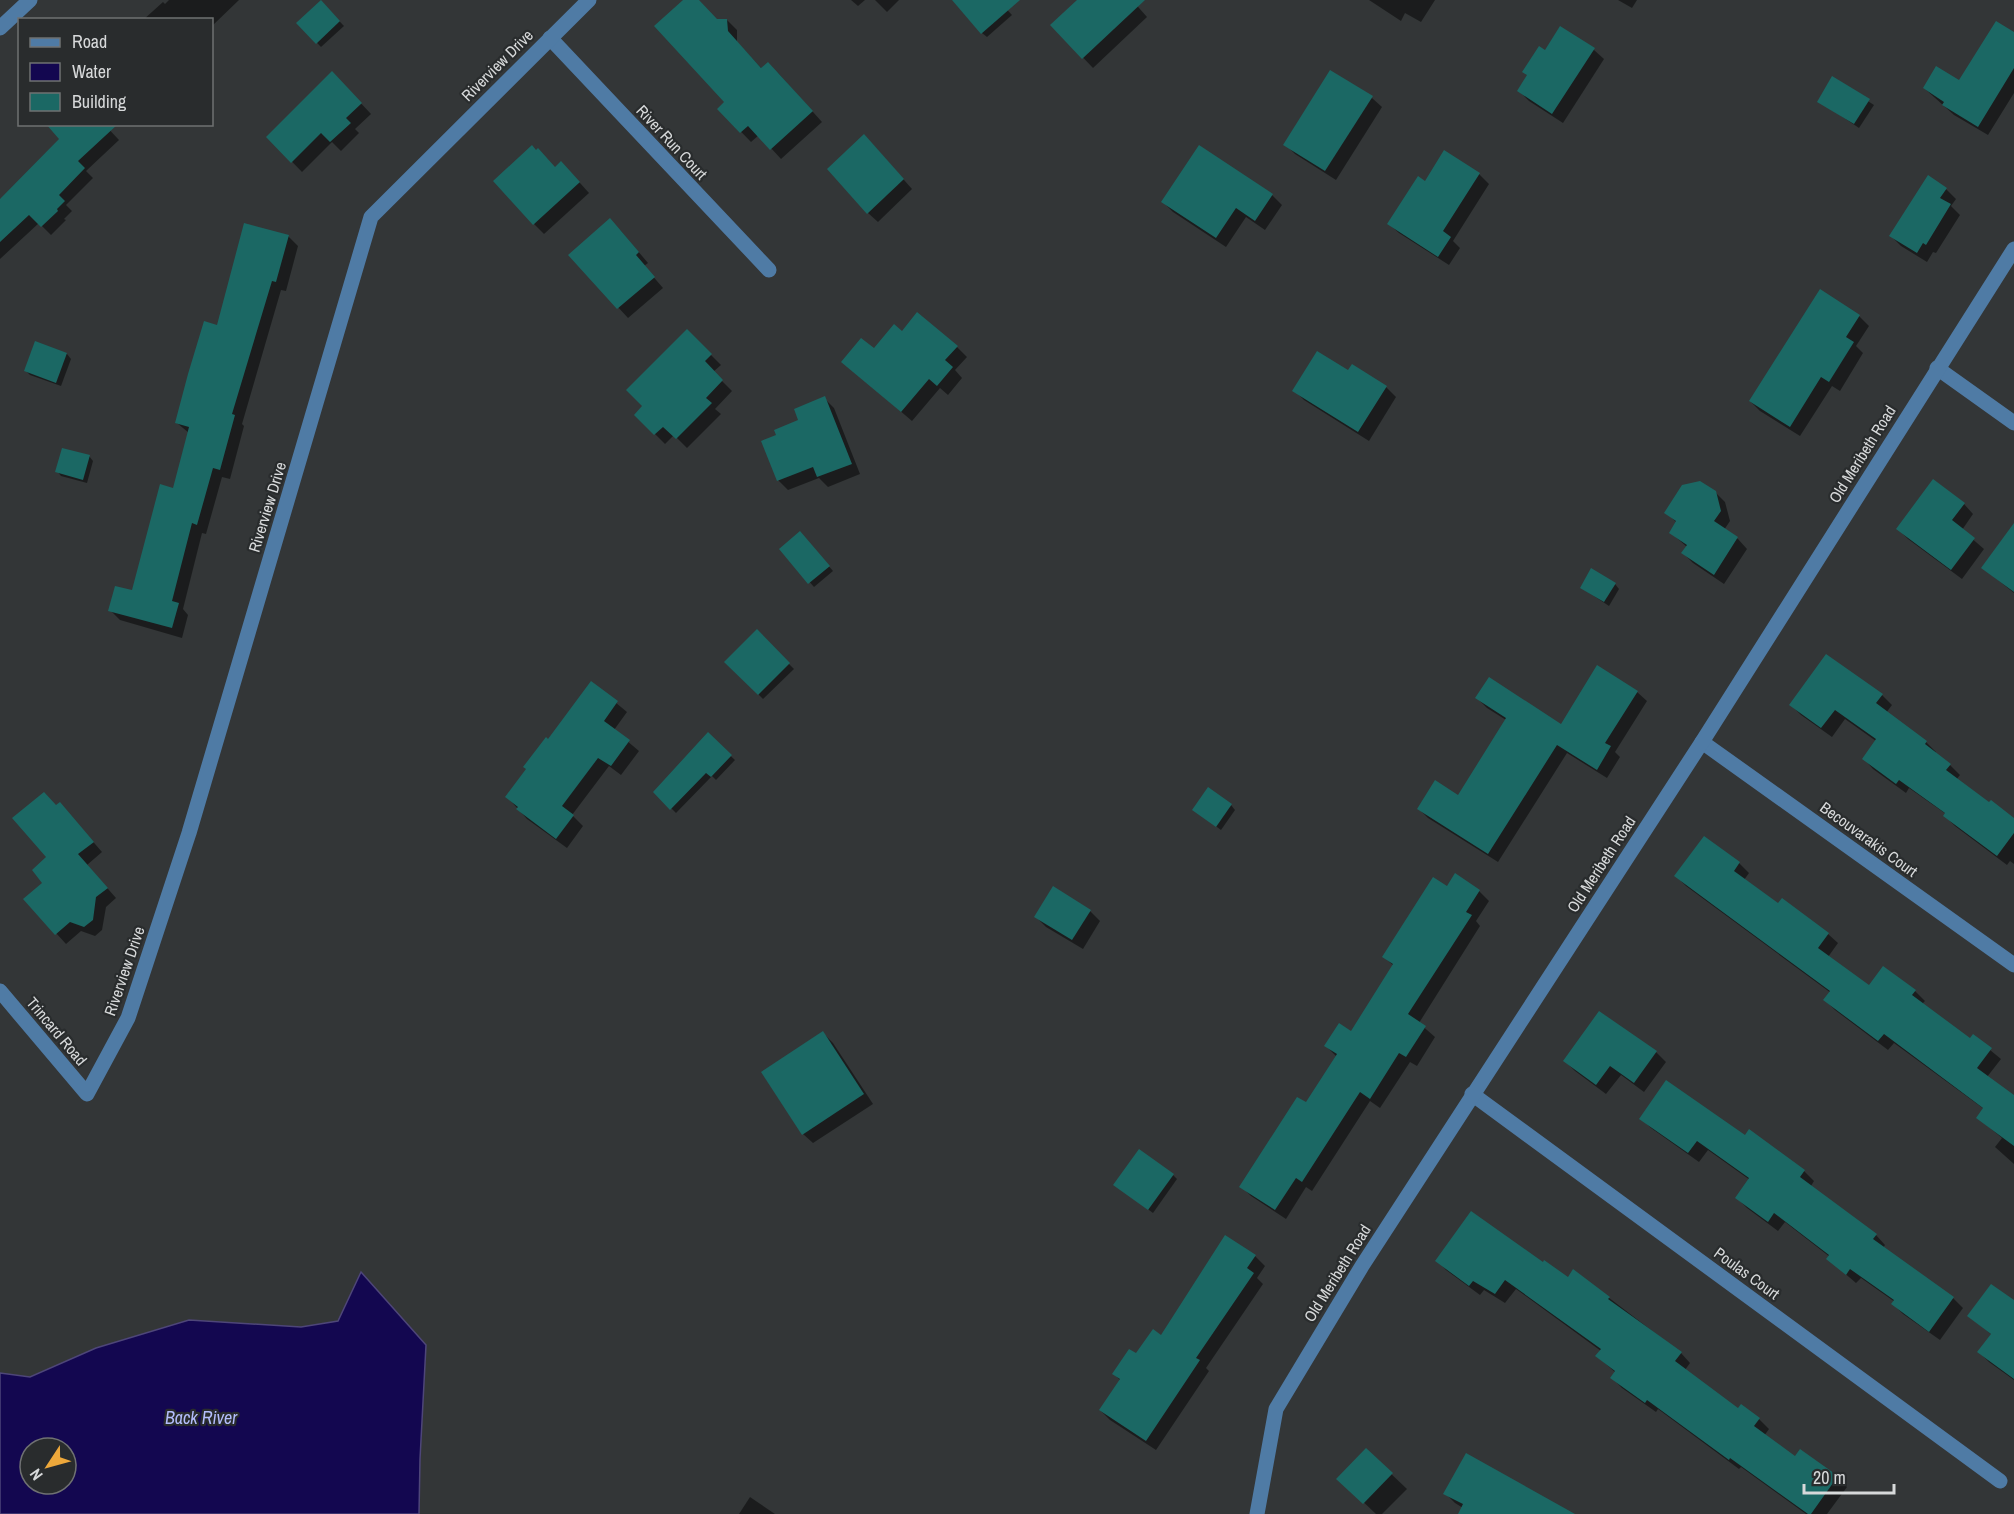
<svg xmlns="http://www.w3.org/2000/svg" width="2014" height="1514" font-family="'Archivo Narrow',sans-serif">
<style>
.water{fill:#130750;stroke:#4e4679;stroke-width:1.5;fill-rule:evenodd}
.shadow{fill:#0007}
.building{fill:#1b6864}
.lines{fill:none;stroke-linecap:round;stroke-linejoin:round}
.minor{stroke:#4f7ba5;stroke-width:15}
.labels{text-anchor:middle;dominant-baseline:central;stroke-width:4.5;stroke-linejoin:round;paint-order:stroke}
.street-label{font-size:16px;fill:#d7d9da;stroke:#292c2d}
.water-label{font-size:18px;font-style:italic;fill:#b3bdfc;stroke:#292c2d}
</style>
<rect width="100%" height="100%" fill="#333637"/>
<path class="water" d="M361,1272L426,1345L420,1459L419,1514H0V1373L30,1377L96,1348L189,1320L301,1327L338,1321ZM30,1448H66V1484H30Z"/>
<g class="shadow">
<path d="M169,0H239L212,26V20H143L163,2L165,4Z"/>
<path d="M685,0H697L717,20H727L737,30V42L762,69L778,73L822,122L781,159L759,135L751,142L719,109L726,102Z"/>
<path d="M851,0H865L858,6Z"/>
<path d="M875,0H899L887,12Z"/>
<path d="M969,0H998L1012,15L987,37L982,33Z"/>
<path d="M1079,0H1132L1147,17L1093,68L1052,25Z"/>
<path d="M1369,0H1435L1421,22L1405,13L1401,21Z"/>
<path d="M1618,0H1637L1632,8Z"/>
<path d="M321,2L344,26L321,47L298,23Z"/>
<path d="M2014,34V93L1988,135L1954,115L1924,88L1959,82Z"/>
<path d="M1594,50L1604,59L1563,123L1529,101L1519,91L1545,52Z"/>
<path d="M1832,78L1874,105L1859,128L1819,101Z"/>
<path d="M342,83L371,114L355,129L359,133L341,151L332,142L302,172L268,137Z"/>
<path d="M1372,98L1382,107L1336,180L1295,154L1285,144Z"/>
<path d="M104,124L119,140L86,171L93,178L66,205L72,211L64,219L66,220L51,235L39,223L0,259V201Z"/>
<path d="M874,146L912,189L878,222L868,213Z"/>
<path d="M1445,152L1479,174L1489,184L1453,241L1460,248L1449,265L1399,233L1389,224L1425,183Z"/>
<path d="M555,169L571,173L589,193L544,234L534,224Z"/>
<path d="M1946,189L1956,199L1951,206L1960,215L1936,253L1933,252L1927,262L1901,246L1891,236Z"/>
<path d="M1272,195L1282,205L1265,230L1246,217L1226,247L1173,212L1163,202Z"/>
<path d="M620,230L648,263L644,266L663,288L628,318L570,255Z"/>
<path d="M288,236L298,246L286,291L281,290L242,424L244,426L230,479L222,477L206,534L202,533L183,609L188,615L182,638L120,620L110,610L133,592L174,489L189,433L177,423L218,327Z"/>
<path d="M1820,292L1859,316L1869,326L1856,346L1863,353L1840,391L1832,386L1800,436L1760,411L1750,401Z"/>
<path d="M687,331L721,365L713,372L732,391L715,409L721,414L687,448L674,435L665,444L636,415L644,406Z"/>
<path d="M902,333L957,347L967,357L955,370L962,378L948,395L940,388L912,421L843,362L874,351Z"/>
<path d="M36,343L67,354L71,359L61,386L30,375L26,371Z"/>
<path d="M1348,372L1386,387L1396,397L1369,441L1304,400L1294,390Z"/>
<path d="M824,398L834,408L860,474L828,487L819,478L788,490L778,480V436L800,421Z"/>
<path d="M89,456L93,461L87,483L61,476L57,471Z"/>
<path d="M1715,492L1725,502L1730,521L1724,530L1738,539L1747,549L1724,584L1693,563L1683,553L1687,547L1670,532L1677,523L1666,512Z"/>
<path d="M1964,504L1973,514L1962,530L1984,549L1962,579L1908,539L1898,529Z"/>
<path d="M2014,533V593L1983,568Z"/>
<path d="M804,537L833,571L814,587L781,549Z"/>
<path d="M1615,584L1619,589L1609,606L1582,588Z"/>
<path d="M757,632L794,669L763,699L726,662Z"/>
<path d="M592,683L627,712L614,730L639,751L621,775L609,766L572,815L583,826L567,848L527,819L507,797Z"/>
<path d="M1637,692L1647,701L1615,752L1620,757L1607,778L1567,753L1498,862L1428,818L1419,809L1458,797L1506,720L1487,708L1477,698L1561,726Z"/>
<path d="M1882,695L1892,705L1886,713L1926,742L1936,752L1935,754L1950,765L1960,775L1956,780L2014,820V864L2010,861L2007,865L1955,826L1945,816L1946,814L1909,788L1906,793L1873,769L1864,759L1876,741L1845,719L1832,737L1801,715L1791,705Z"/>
<path d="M708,735L735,760L716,780L712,776L676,813L655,792Z"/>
<path d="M1231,805L1235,810L1221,830L1194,810Z"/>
<path d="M57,807L69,814L102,852L87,865L116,898L106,907L102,930L95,936L81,931L66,944L25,899L44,883Z"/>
<path d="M1739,863L1749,873L1744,880L1778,905L1828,934L1838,943L1828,957L1869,987L1915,991L1925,1001L1922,1004L1970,1040L1973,1036L2001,1059L1987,1077L2014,1097V1164L1995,1147L2002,1138L1978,1118L1984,1109L1894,1043L1888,1050L1835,1010L1825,1000L1831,993L1686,886L1676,876Z"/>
<path d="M1447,888L1479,891L1489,901L1476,921L1480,926L1419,1023L1435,1037L1417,1066L1410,1062L1380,1108L1370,1101L1312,1191L1306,1187L1286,1219L1251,1196L1241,1186L1306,1104L1337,1057L1326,1046L1352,1033L1394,966L1384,957Z"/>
<path d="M1090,911L1100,921L1083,949L1046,927L1036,917Z"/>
<path d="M823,1033L833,1043L873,1104L813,1143L803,1134Z"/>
<path d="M1656,1052L1666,1062L1644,1092L1621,1075L1606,1094L1575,1071L1565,1061Z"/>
<path d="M1641,1118L1745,1137L1749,1131L1804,1171L1814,1181L1811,1186L1876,1235L1885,1245L1883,1248L1953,1298L1963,1308L1940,1340L1903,1314L1893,1304L1895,1302L1861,1278L1856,1283L1828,1259L1830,1257L1785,1222L1778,1231L1747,1208L1737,1198L1750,1180L1708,1150L1699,1162L1651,1128Z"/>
<path d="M1173,1175L1177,1179L1153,1213L1115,1185Z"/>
<path d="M1255,1256L1265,1266L1257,1278L1263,1284L1206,1368L1209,1371L1156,1450L1110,1420L1100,1410L1120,1380L1114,1374L1162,1337Z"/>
<path d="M1437,1260L1544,1264L1568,1279L1574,1271L1681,1353L1690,1363L1685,1370L1739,1410L1742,1406L1759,1419L1769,1429L1764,1436L1795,1458L1837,1477L1847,1487L1827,1514H1806L1741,1467L1739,1469L1658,1409L1656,1412L1622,1388L1612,1378L1616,1373L1597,1356L1601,1351L1516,1289L1505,1303L1484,1290L1480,1295L1446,1270Z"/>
<path d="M2014,1302V1380L1989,1362L1979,1352L1992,1335L1969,1316Z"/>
<path d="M1366,1450L1407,1489L1382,1514H1376L1339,1479Z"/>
<path d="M1445,1493L1572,1514H1467L1463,1508L1455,1503Z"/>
<path d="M750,1497L775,1514H739Z"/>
</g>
<g class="building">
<path d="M321,0L340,21L316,44L296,23Z"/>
<path d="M683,0H699L717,19H727L728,31L761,68L768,62L813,111L770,150L748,126L740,133L717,109L724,102L654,26Z"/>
<path d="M952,0H1020L981,34Z"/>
<path d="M1077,0H1145L1082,59L1050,25Z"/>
<path d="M1996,21L2014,32V68L1978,127L1942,105L1944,102L1923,88L1936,66L1959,80Z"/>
<path d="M1560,26L1595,48L1552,114L1517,91L1527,75L1522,72L1539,46L1545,50Z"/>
<path d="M1330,70L1373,96L1325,171L1283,145Z"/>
<path d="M332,71L362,103L346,118L351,123L330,142L321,133L291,163L266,137Z"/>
<path d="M1832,76L1870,99L1854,124L1817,102Z"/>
<path d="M46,124H118L78,161L85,168L59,195L65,201L57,209L58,211L41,227L29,215L0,242V199L59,139Z"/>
<path d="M864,134L904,179L867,214L827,169Z"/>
<path d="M532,145L536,150L538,148L555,167L561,161L580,182L533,225L493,181Z"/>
<path d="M1199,145L1273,194L1255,221L1236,208L1216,238L1161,202Z"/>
<path d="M1444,150L1480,173L1443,231L1451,237L1438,257L1387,224L1418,176L1425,181Z"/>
<path d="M1928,175L1947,188L1940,198L1951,204L1926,245L1923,243L1917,253L1889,236Z"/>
<path d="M610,218L639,252L636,255L655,277L617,309L568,255Z"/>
<path d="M244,223L289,235L276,282L272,281L232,414L235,415L220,470L213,468L197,525L192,523L172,601L179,603L172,628L108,611L115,586L132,590L160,484L173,488L189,427L175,423L188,374L204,321L217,325Z"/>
<path d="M1820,289L1860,315L1846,337L1854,342L1829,382L1821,377L1790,427L1749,401Z"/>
<path d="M917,312L958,346L945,360L953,367L937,386L929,379L901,412L841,362L861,338L874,348L894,324L902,331Z"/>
<path d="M687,329L712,354L705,361L723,380L706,398L712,403L676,439L663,427L654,435L634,415L642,406L626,390Z"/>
<path d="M35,341L67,353L56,383L24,371Z"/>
<path d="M1317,351L1348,370L1352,364L1387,386L1358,432L1292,391Z"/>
<path d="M825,396L852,464L817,477L813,467L777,481L761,441L776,435L774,430L798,420L794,409Z"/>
<path d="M62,448L90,455L83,480L55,472Z"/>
<path d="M1933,479L1965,503L1952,520L1975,538L1951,570L1896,529Z"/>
<path d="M1700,481L1716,491L1721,511L1714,521L1738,537L1714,575L1681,553L1687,545L1669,533L1676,521L1664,513L1682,485Z"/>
<path d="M2014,523V592L1981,568Z"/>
<path d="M800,531L830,566L808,584L779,549Z"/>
<path d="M1591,568L1616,583L1604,602L1580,588Z"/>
<path d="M757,629L790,663L758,695L724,662Z"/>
<path d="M1826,654L1883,694L1876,703L1927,741L1925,744L1951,764L1946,770L1989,802L1991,800L2014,818V833L1997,856L1943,816L1945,813L1899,780L1896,784L1862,759L1876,739L1835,710L1821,728L1789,705Z"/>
<path d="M1597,665L1638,691L1605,743L1611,746L1597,770L1557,745L1488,854L1417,809L1435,780L1458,795L1506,718L1475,698L1489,677L1561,724Z"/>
<path d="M591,681L618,701L604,721L630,740L611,766L598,758L562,806L574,815L556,839L516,809L518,807L505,797L526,769L523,767L546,737L548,739Z"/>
<path d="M708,732L732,755L711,777L706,773L670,810L653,792Z"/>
<path d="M1208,787L1232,804L1216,827L1192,810Z"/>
<path d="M44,792L56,805L60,802L94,842L78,854L108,888L96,897L93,920L84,927L70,922L55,935L23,899L42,883L32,870L46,857L12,818Z"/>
<path d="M1704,836L1740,862L1734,871L1778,903L1782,898L1829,933L1818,948L1869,985L1883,966L1916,990L1912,995L1970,1038L1973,1034L1992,1048L1977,1068L2014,1095V1146L1976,1118L1983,1108L1884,1034L1878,1041L1823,1000L1830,991L1674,876Z"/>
<path d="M1455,873L1480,890L1466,912L1472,915L1408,1014L1426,1026L1406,1057L1399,1053L1370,1099L1360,1092L1302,1182L1296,1178L1275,1210L1239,1187L1297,1097L1306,1102L1337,1054L1324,1046L1339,1023L1351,1031L1393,964L1382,957L1433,877L1447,886Z"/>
<path d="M1053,886L1091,910L1072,940L1034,917Z"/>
<path d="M1599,1011L1657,1051L1634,1083L1610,1066L1596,1085L1563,1061Z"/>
<path d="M823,1031L864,1094L802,1135L761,1072Z"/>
<path d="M1666,1080L1745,1135L1749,1129L1805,1170L1800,1177L1877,1234L1873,1239L1954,1297L1929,1332L1891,1304L1894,1300L1850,1269L1846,1275L1826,1259L1829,1255L1774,1213L1768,1222L1735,1198L1749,1178L1697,1141L1688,1153L1639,1119Z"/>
<path d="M1139,1149L1174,1174L1148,1210L1113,1185Z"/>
<path d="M1471,1211L1543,1262L1544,1260L1568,1277L1573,1269L1610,1297L1608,1299L1682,1352L1675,1361L1738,1408L1741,1404L1760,1418L1754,1426L1795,1456L1800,1449L1838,1476L1811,1514H1808L1730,1458L1729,1460L1647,1400L1645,1403L1610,1378L1615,1371L1595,1356L1601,1349L1505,1280L1495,1294L1473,1281L1469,1286L1435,1261Z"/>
<path d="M1225,1235L1256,1255L1247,1268L1254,1273L1196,1358L1200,1360L1146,1441L1099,1410L1120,1379L1112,1374L1129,1349L1136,1353L1153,1329L1161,1335Z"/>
<path d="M1991,1284L2014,1300V1379L1977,1352L1991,1334L1967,1316Z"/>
<path d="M1366,1448L1393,1473L1363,1504L1336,1479Z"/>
<path d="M1466,1453L1575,1514H1458L1463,1504L1443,1494Z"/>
</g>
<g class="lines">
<g class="minor">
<path d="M0,28L30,0"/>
<path d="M550,38L769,270"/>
<path d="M1937,368L2014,423"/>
<path d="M1702,742L2014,965"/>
<path d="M0,991L87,1094L128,1018L189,833L371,217L589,0"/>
<path d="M1472,1094L2000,1481"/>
<path d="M1257,1514L1276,1409L1362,1266L1702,742L2014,249"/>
</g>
</g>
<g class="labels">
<g class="street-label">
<text transform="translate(497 65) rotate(-45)">Riverview Drive</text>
<text transform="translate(672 142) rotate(47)">River Run Court</text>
<text transform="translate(1862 454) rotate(-58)">Old Meribeth Road</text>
<text transform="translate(267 507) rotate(-73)">Riverview Drive</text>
<text transform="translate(1869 839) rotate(36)">Becouvarakis Court</text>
<text transform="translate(1601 864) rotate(-57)">Old Meribeth Road</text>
<text transform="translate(124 971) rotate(-71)">Riverview Drive</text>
<text transform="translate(57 1031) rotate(50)">Trincard Road</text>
<text transform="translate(1337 1273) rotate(-58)">Old Meribeth Road</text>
<text transform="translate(1747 1273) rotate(36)">Poulas Court</text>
</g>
<g class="water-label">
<text x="201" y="1417">Back River</text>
</g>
</g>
<rect x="18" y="18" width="195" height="108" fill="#292c2d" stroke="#6f7172" stroke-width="1.5"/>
<rect x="30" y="38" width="30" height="9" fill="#4f7ba5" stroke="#6f7172" stroke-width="1.5"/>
<text x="72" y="48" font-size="18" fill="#d7d9da">Road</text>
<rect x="30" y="63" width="30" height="18" fill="#130750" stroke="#6f7172" stroke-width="1.5"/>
<text x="72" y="78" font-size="18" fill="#d7d9da">Water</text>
<rect x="30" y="93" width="30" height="18" fill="#1b6864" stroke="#6f7172" stroke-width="1.5"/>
<text x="72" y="108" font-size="18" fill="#d7d9da">Building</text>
<g transform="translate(48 1466) rotate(234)"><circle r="28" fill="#292c2d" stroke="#6f7172" stroke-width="1.5"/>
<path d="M0-4.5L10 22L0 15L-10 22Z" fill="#eda83b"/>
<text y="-9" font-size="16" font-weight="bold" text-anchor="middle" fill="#d7d9da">N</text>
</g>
<path d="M1804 1484v9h90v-9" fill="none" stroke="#d7d9da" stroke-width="3"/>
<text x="1813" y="1484" font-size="18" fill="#d7d9da" stroke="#292c2d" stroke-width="4.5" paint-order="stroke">20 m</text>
</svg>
